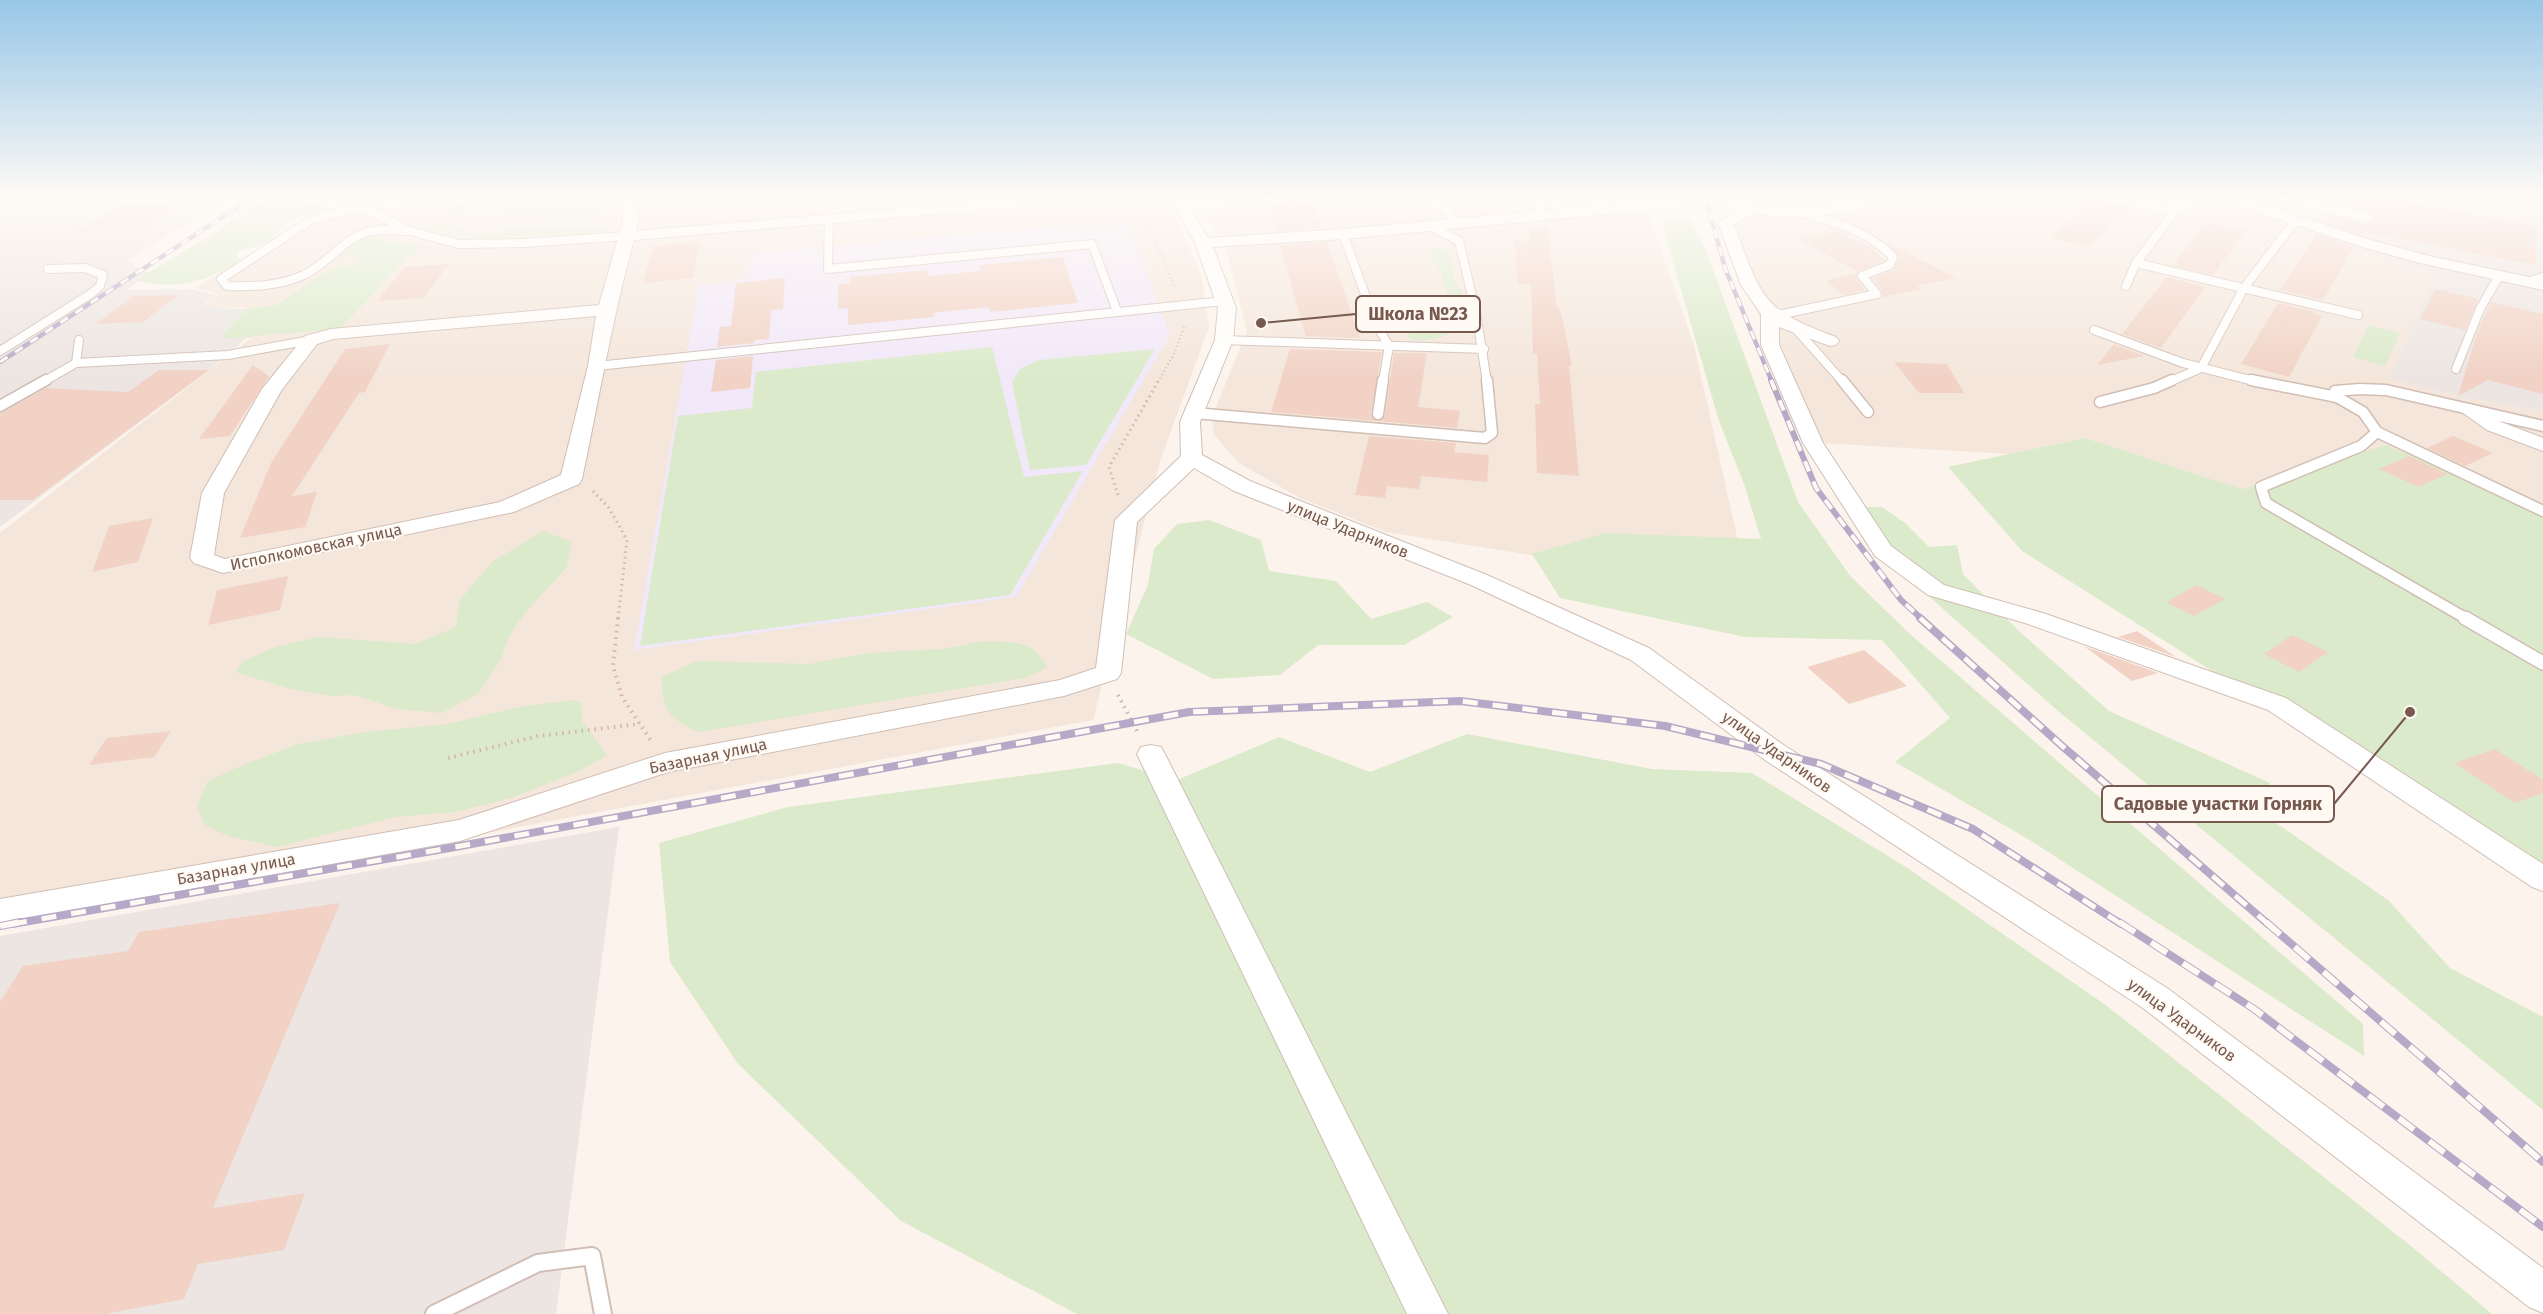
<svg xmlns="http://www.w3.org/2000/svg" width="2543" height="1314" font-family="'Fira Sans',sans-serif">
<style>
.residential{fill:#f4e6db}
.industrial{fill:#ece5e1}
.education{fill:#f1e8f9}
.green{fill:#daeaca}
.building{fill:#f1d2c5}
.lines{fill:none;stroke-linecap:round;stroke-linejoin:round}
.lane-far3-casing{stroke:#d1beb4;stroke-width:10}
.lane-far2-casing{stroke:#d1beb4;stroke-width:13}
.lane-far1-casing{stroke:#d1beb4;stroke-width:16}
.lane-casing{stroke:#d1beb4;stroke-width:20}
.street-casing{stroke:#d1beb4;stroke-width:2}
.path-far2{stroke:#d6b4a7;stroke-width:2;stroke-dasharray:1 3;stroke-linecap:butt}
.path-far1{stroke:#d6b4a7;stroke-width:3;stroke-dasharray:1.5 4;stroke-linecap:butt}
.path{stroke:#d6b4a7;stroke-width:4;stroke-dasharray:1.5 5;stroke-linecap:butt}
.lane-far3{stroke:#fff;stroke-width:8}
.lane-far2{stroke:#fff;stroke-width:10}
.lane-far1{stroke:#fff;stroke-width:13}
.lane{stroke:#fff;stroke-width:16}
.street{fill:#fff;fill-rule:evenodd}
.rail-far3-casing{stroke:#b6a9c7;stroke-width:4.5}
.rail-far2-casing{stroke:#b6a9c7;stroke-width:6}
.rail-far1-casing{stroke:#b6a9c7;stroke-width:8}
.rail-casing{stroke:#b6a9c7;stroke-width:8}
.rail-far3{stroke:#fef9f3;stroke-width:3;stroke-dasharray:9;stroke-linecap:butt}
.rail-far2{stroke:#fef9f3;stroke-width:4;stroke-dasharray:11;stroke-linecap:butt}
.rail-far1{stroke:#fef9f3;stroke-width:5;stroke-dasharray:15;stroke-linecap:butt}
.rail{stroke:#fef9f3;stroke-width:6;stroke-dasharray:19;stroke-linecap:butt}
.labels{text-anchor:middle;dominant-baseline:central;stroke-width:4.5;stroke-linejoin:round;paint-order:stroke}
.street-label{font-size:16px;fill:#77594f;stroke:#fef9f3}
.leader{fill:none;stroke:#77594f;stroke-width:2}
.callout-dot{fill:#77594f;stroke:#fef9f3;stroke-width:2}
.callout{fill:#fef9f3;stroke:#77594f;stroke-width:2}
.callout-label{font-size:18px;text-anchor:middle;font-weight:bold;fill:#77594f}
</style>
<rect width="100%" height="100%" fill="#fcf4ec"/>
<g class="residential">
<path d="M551,196H1167L1202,277L1209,327L1160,461L1093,720L455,839L0,918V533L251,338H220L247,308L202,306L218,294L195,288L285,233L338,208L366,204L395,209Z"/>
<path d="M1193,196H1527L1533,202L1568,216L1647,210L1694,345L1749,590L1386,532L1300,498L1239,463L1214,435L1212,417L1247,331L1226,248Z"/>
<path d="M1856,196H1954L1996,202L2072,196H2141L2169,202L2202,196L2387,254L2385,261L2437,274L2390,378L2467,398L2543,411V515L2386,445L2242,489L2085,438L2010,454L1821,443L1785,363L1756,311L1718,222L1741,199L1780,205Z"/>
</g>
<g class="industrial">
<path d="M0,196H231L127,261L151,274L126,290L190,289L216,295L200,306L246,309L219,339L248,337L209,370L0,527Z"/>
<path d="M393,196H500L456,199L450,205L398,204Z"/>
<path d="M1735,196H1856L1780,205L1741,199Z"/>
<path d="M2235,196H2543V411L2467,398L2389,378L2436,274L2384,261L2389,246Z"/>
<path d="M619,827L556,1314H0V936Z"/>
</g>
<path class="education" d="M1127,220L1170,335L1016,597L634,650L699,285L745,279L753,253Z"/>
<g class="green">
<path d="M532,196H611C591,241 533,215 497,211C482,209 466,213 451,213L445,209L470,200Z"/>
<path d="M261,202H304L325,206L327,210L301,216L283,225L270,243L236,252L240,260C208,282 175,291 136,280L220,230L248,206Z"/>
<path d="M1689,219L1704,245L1798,502L1851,577L1911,635L2363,1024L2364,1056L2028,839L1895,762L1950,718L1882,640L1745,637L1560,598L1532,554L1606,533L1761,539L1744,484L1719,421L1661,220Z"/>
<path d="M446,222L472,236L514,228L552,230L589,226L609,229L594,235C538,238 474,247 420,226Z"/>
<path d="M366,237H388L383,241L425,245L406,258L340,329L219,339L246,309L276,305L332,268L350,265L361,257H337Z"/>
<path d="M1437,246C1451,252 1453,260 1453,273C1453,280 1459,286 1462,291C1463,302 1464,319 1456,328C1449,338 1417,345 1408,337L1410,333C1458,325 1456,315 1441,274C1438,265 1430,259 1430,249Z"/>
<path d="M2369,325L2400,333L2385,366L2353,357Z"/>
<path d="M992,347L1024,477L1083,471L1010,595L640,646L678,416L752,408L756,372Z"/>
<path d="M1155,349L1086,465L1030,470L1012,382L1020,369L1039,360Z"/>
<path d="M2085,438L2242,489L2386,445L2481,485L2543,515V880L2022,551L1948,467Z"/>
<path d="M1866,507H1882L1905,523L1929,547L1957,545L1963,574L2019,631L2109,711L2270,783L2263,814L2388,900L2450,968L2543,1017V1110L2058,711L1906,576Z"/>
<path d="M1209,520L1261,540L1269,571L1336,581L1371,619L1427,602L1453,617L1404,645H1318L1280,675L1213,679L1126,634L1148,585L1154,549L1177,524Z"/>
<path d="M543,531L572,542L566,568L524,614L509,636L501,659L478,694L441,713L397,709L355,695L331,696L291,689L235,672L244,661L275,647L319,637L415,644L456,627L460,600L492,562Z"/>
<path d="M984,641C1014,643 1031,638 1047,667L1026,678L699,732C670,720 661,709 662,677L697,661L809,664L869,653L943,649Z"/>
<path d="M575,700L581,703L582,721L607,755L579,771L514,797L456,812L395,817L277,847L228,836L205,825L197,806L208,781L241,766L298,744L366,732L448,724L524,706Z"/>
<path d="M1467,734L1652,769L1752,773L1906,867L2107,1006L2411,1246L2492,1314H1077L901,1221L738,1064L670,962L659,843L788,807L1118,763L1177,780L1279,737L1370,772Z"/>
</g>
<g class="building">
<path d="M2343,196H2371L2535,225L2536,265L2363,232L2362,235L2325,223L2330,215L2367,224L2373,222L2374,217L2370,212L2337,204Z"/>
<path d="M2094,198L2103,202L2128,208L2088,247L2051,238Z"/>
<path d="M1312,202L1322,228L1276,231L1269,206Z"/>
<path d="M181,203L141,229L78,231L121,204Z"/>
<path d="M2206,222L2245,231L2213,275L2175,266L2180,259L2177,260Z"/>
<path d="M1547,227L1557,308H1560L1572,366H1569L1579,476L1537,473L1535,404H1540L1537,354L1533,353L1531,284H1517L1515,240L1529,241V228Z"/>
<path d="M1838,231L1869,246L1885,260L1858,272L1797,238Z"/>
<path d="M2317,234L2354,247L2323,300L2280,290Z"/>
<path d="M1884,241L1956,278L1916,286L1921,289L1883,297L1882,290L1873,279L1894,270L1899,256Z"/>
<path d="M700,242L693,278L643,283L653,246Z"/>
<path d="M1327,242L1360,338L1306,336L1280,245Z"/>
<path d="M1063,257L1078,303L990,312L989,307L933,313L934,317L848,325V308L838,309V284L851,283L850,277L927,270L928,276L981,271L980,265Z"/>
<path d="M449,264L423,298L377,301L405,267Z"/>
<path d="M1857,273V280L1865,290L1844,295L1826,281Z"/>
<path d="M2167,277L2205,287L2161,348L2122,334Z"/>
<path d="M785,278L783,309L771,310L769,339L754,340V343L717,347L720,327L731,326L736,283Z"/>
<path d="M2435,289L2478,299L2465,330L2420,319Z"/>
<path d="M179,295L143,322L96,324L133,296Z"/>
<path d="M2491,302L2543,314V394L2488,380L2458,396L2477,333Z"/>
<path d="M2278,303L2316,312L2314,314L2322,316L2289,377L2241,364Z"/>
<path d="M390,344L365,392L359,393L292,496L317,492L305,527L240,538L271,463L345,349Z"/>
<path d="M2114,344L2144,356L2097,365Z"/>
<path d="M1290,349L1382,352L1371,413L1376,421L1271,412Z"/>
<path d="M1394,353H1427L1418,407L1460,411L1457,428L1378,421L1385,415Z"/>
<path d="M753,356L750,388L711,392L716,360Z"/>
<path d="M1894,362L1947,364L1964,393H1919Z"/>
<path d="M253,365L269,376L230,436L199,439Z"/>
<path d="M159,370H209L33,500H0V414L46,388L128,392Z"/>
<path d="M1369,436L1456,443L1454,452L1489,455L1487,482L1421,476L1419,489L1387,486L1385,498L1355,495Z"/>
<path d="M2453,436L2493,453L2465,466L2427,448Z"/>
<path d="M2409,456L2447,474L2419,487L2379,469Z"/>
<path d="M153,518L138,562L92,572L109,526Z"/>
<path d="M288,576L280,610L208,625L217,590Z"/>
<path d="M2197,585L2225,599L2194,616L2166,602Z"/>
<path d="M2137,631L2176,657L2118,637Z"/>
<path d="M2292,635L2328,652L2299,672L2264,654Z"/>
<path d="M2085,647H2086L2158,673L2132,681Z"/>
<path d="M1864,650L1907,686L1849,704L1807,667Z"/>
<path d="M171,731L154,757L89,765L107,738Z"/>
<path d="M2495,749L2543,780V793L2515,803L2454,763Z"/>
<path d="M340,903L213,1208L305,1193L284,1250L198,1264L184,1299L105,1314H0V1002L23,966L128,951L139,932Z"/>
</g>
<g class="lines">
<g class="lane-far3-casing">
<g id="lane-far3">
<path d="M1430,196L1457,223"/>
<path d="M1536,196L1542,201L1538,215"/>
<path d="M1589,196L1604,209"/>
<path d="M2104,196L2175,211"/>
<path d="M2156,196L2185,205"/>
<path d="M2201,196L2175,211L2136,263L2358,315"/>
<path d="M2276,196L2368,218"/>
<path d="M2523,196L2543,198"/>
<path d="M2000,200L2048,196"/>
<path d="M1184,207L1297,196"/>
<path d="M350,209H365L410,231C396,231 381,228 368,232C343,239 328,263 306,274C281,286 253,287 227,286L221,279L311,220Z"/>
<path d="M829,219L828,269L1092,244L1117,311"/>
<path d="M1429,226L1459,241L1476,313L1487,382"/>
<path d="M410,231L459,244L523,243L628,236"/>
<path d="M1343,234L1376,324L1389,346L1383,382"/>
<path d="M2529,282L2543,277"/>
<path d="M2126,286L2136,263"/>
<path d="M1771,313L1783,314L1877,294L1862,276L1890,265L1893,257C1868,231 1835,222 1801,213"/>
<path d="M1795,328L1843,382"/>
<path d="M2094,330L2183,363L2258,382"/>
<path d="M1224,340L1484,349"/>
<path d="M0,351L92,293L100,286L103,275L85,268L48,269"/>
<path d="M76,363L79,340"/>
<path d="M597,366L1224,301"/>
<path d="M2456,369L2480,309L2499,276"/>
<path d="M43,382L76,363L228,355L311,340"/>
<path d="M2169,382L2201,368L2244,288L2295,221"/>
</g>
</g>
<g class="lane-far2-casing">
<g id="lane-far2">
<path d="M1842,380L1868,412"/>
<path d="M2251,380L2337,397L2335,391L2360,389L2386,390L2543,426"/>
<path d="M2337,397L2363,412L2377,432L2543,511"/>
<path d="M2100,402L2154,388L2172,380"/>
<path d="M0,406L46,380"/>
<path d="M1194,413L1485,438L1492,433L1487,380"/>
<path d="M1378,414L1383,380"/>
<path d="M2377,432L2361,446L2261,487L2266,503L2467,619"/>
</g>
</g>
<g class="lane-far1-casing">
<path id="lane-far1" d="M2465,618L2543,663"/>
</g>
<g class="lane-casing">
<path id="lane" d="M434,1314L538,1263L592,1256L603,1314"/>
</g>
<g class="street-casing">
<g id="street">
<path d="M621,196H635L639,221L636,231L1049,196H1107L1100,200L634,240C612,319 599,399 582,479L579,484L514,512L223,573L194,563L190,558L202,493L262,389L305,336L331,329L599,305L623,221ZM596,316L588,366L561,475L500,502L225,559L214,555L224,493L281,391L317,344L333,339Z"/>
<path d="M1170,196H1184L1208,238L1343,229L1701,196H1734L1732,199L1715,204L1343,239L1213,247L1236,308L1233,340L1200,422L1202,455L1250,481L1487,575L1649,648L1785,746L2167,988L2543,1268V1313L2529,1307L2143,1008L1765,760L1631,660L1471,585L1234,491L1194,468L1137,522L1121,673L1117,679L1064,696L668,772L460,841L0,923V899L459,820L665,753L1060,680L1096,668L1115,520L1181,456L1180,422L1215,340L1218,308L1195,243Z"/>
<path d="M2216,196H2237L2371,240L2429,256L2543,280V290L2420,263L2359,246L2218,199Z"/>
<path d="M1867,198L1875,203L1872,206C1834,216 1792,221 1753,213L1734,225C1762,298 1760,309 1836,337L1839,341L1836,345L1830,346L1779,327V345L1823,443L1891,546L1944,585L2043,613L2286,698L2543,864V891L2532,887L2268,710L2025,623L1928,595L1875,556L1803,443L1761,345V314L1741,285L1718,223L1737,209L1728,207L1725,204L1733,199L1771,207L1801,208Z"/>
<path d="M2469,404L2476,406L2501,422L2543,438V451L2487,430L2459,410L2462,406Z"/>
<path d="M1151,745L1161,747L1165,754L1448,1314H1407L1137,754L1141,747Z"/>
</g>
</g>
<g class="path-far2">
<path d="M1125,205L1146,220L1174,286"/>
<path d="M1116,206L1156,203"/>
<path d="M1158,382L1174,354L1185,325"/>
</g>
<g class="path-far1">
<path d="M593,491L609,508L627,540L618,619"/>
<path d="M1118,495L1109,467L1159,380"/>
</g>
<g class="path">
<path d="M618,618L613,666L622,697L651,741"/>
<path d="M1118,695L1138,733"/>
<path d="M448,758L538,736L640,724"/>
</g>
<use href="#lane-far3" class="lane-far3"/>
<use href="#lane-far2" class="lane-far2"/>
<use href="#lane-far1" class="lane-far1"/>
<use href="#lane" class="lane"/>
<use href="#street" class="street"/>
<g class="rail-far3-casing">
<g id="rail-far3">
<path d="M1702,196L1709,210L1725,268L1772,382"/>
<path d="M0,362L255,196"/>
</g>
</g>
<g class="rail-far2-casing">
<path id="rail-far2" d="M1771,380L1816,488L1901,600L1922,619"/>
</g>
<g class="rail-far1-casing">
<g id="rail-far1">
<path d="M1920,618L2061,745L2268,924"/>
<path d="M12,924L455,847L1189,712L1460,701L1665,726L1821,764L1973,829L2121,924"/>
</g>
</g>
<g class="rail-casing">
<g id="rail">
<path d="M2119,922L2254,1009L2543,1227"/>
<path d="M2266,922L2543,1162"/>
<path d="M0,926L21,922"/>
</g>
</g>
<use href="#rail-far3" class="rail-far3"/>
<use href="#rail-far2" class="rail-far2"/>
<use href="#rail-far1" class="rail-far1"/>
<use href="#rail" class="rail"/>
</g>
<linearGradient id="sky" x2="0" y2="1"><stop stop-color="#98c7e7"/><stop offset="0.52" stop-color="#fefaf6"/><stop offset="1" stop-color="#fefaf6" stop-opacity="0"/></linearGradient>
<rect width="2543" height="380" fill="url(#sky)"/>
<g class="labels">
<g class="street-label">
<text transform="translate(1348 529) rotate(22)">улица Ударников</text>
<text transform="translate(316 547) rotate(-12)">Исполкомовская улица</text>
<text transform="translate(1777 752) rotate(35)">улица Ударников</text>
<text transform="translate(708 756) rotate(-12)">Базарная улица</text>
<text transform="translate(236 869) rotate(-10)">Базарная улица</text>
<text transform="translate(2182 1020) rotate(36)">улица Ударников</text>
</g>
</g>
<path class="leader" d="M1261 323L1356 314M2410 712L2334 804"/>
<g class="callout-dot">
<circle cx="1261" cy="323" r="6"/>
<circle cx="2410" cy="712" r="6"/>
</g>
<g class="callout">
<rect x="1356" y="296" width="124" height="36" rx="6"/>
<rect x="2102" y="786" width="232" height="36" rx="6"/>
</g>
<g class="callout-label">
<text x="1418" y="320">Школа №23</text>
<text x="2218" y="810">Садовые участки Горняк</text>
</g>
</svg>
